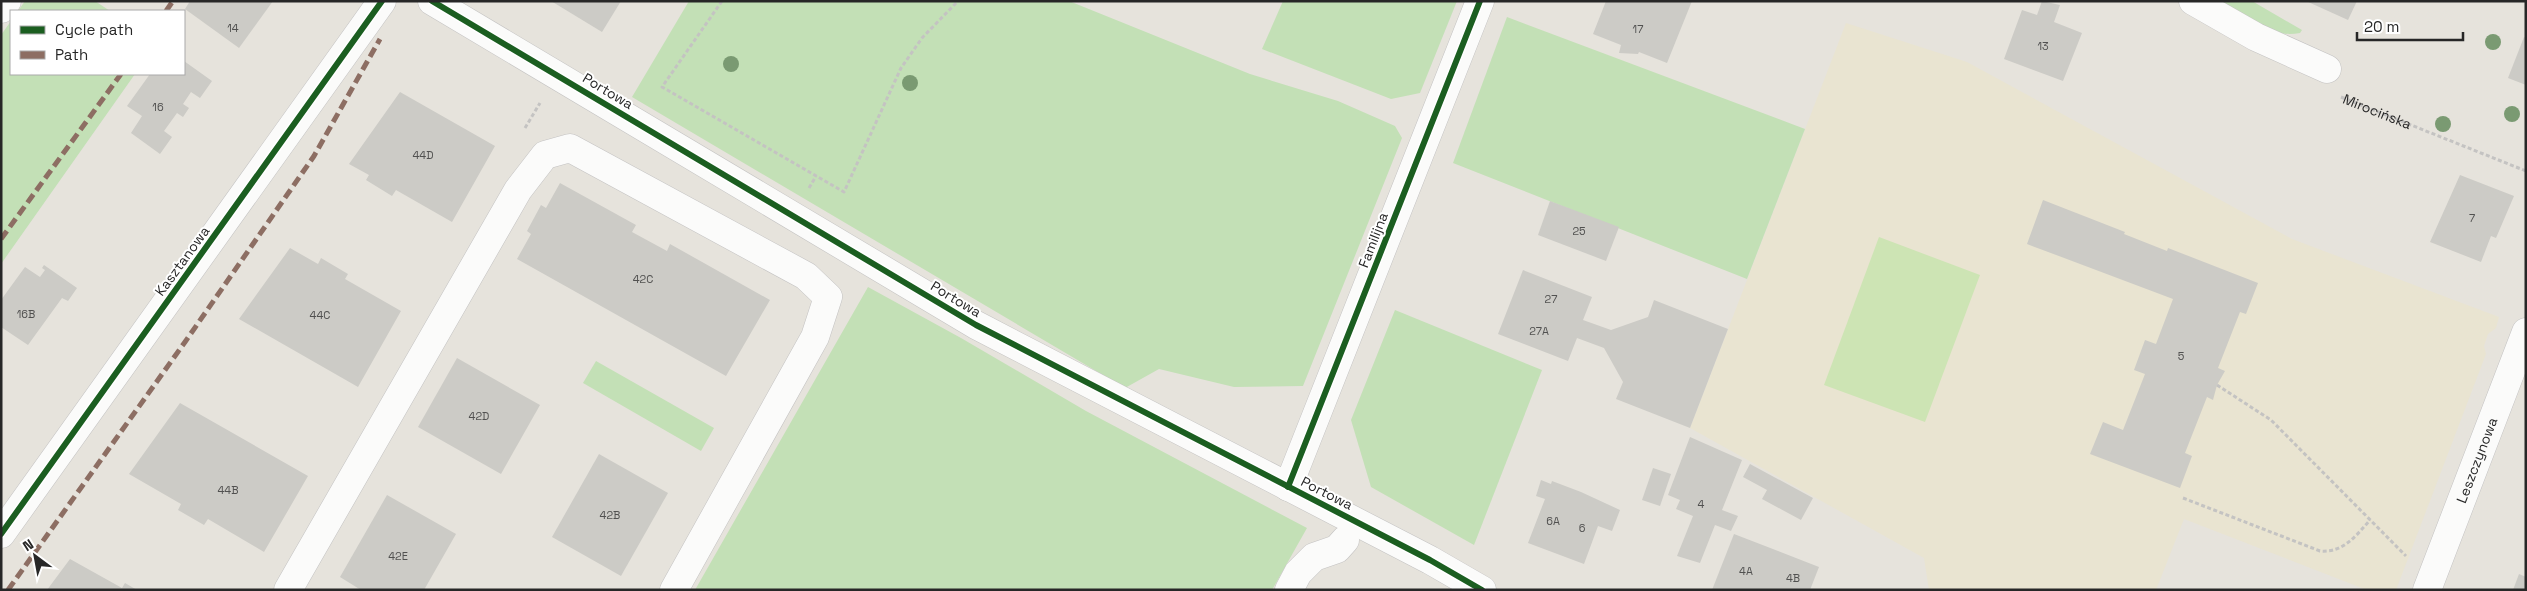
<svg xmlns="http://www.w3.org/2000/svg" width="2527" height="591" font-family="'Space Grotesk',sans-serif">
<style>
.education{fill:#e9e4d1}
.green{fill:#c3e0b6}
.pitch{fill:#cde4b4}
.building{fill:#cccbc6}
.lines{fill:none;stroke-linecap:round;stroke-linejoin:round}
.minor-casing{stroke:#c3c2c2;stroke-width:29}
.path{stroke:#c4c3c2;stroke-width:3;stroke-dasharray:4 2.5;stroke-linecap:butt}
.minor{stroke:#fbfbfa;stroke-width:28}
.quiet{stroke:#8d6e63;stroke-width:5;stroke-dasharray:10 5;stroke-linecap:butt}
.cycleway-casing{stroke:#fff;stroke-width:9}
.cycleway{stroke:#1b5e20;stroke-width:6}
.tree{fill:#7a9a72}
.labels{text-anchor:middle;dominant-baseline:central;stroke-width:4;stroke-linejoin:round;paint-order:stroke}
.number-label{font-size:11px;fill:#515150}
.street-label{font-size:14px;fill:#272727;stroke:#fff}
</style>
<rect width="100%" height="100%" fill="#e6e3dc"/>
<path class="education" d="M1846,23L1967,62L2292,239L2499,317L2496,328L2488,334L2484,346L2486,354L2396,590H2367L2184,519L2156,590H1929L1924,558L1690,428Z"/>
<g class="green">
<path d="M25,1H95L110,11H18Z"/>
<path d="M689,1H1069L1250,74L1338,101L1395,126L1402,138L1303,386L1234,387L1159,369L1125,388L632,97Z"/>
<path d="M1283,1H1457L1420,93L1391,99L1262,49Z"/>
<path d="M2214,1H2252L2302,30L2300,33C2269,39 2240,16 2214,1Z"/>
<path d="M1507,17L1805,129L1747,279L1453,163Z"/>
<path d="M11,21V74H135L1,264V35Z"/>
<path d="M868,287L961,338L1086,411L1307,528L1272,590H695Z"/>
<path d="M1395,310L1542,370L1474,545L1371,487L1351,420Z"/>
<path d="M596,361L714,428L701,451L583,383Z"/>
</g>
<path class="pitch" d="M1879,237L1980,275L1925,422L1824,385Z"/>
<g class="building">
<path d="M190,1H273L239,48L185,9Z"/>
<path d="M551,1H621L602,32Z"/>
<path d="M1606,1H1692L1667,63L1639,52L1638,54L1619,53L1621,45L1593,34Z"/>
<path d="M2042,1L2060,5L2054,22L2082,33L2063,81L2004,59L2022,10L2037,15Z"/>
<path d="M2306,1H2357L2348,20Z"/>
<path d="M2524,37L2526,38V85L2508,78Z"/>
<path d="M184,61L212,81L200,98L191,92L183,104L189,108L183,117L177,113L164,131L172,137L160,154L131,133L142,116L127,106L150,74H184Z"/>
<path d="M400,92L495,146L452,222L396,190L392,196L366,180L369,175L349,164Z"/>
<path d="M2460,175L2514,196L2496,238L2491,236L2481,262L2430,242Z"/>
<path d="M560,183L636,225L632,232L667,251L670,244L770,300L726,376L517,259L531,234L527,231L541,205L546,208Z"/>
<path d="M2043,200L2125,232L2124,234L2167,251L2168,248L2258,283L2246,314L2240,312L2218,368L2225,371L2217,385L2213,400L2207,397L2185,453L2192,456L2180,488L2090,454L2103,422L2123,430L2145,374L2134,370L2145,340L2156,344L2173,299L2027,244Z"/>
<path d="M1550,201L1619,227L1606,261L1538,235Z"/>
<path d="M290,248L318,264L321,258L348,274L345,279L401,311L358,387L239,319Z"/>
<path d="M44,265L77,288L68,301L62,298L28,345L1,327V300L25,267L40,277L45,270L42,268Z"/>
<path d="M1523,270L1592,297L1583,320L1611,330L1648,317L1654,300L1728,329L1690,428L1616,399L1623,382L1604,348L1577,338L1568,361L1498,334Z"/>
<path d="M457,358L540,405L501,474L418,427Z"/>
<path d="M180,403L308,476L264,552L208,519L204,525L178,510L181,504L129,474Z"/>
<path d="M1690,437L1742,460L1722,510L1738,516L1731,531L1715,525L1700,563L1677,556L1693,516L1676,509L1680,500L1668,495Z"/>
<path d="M599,454L668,493L621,576L552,537Z"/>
<path d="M1750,464L1813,498L1801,520L1762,499L1767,490L1743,477Z"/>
<path d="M1653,468L1671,474L1660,506L1642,500Z"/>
<path d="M1541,480L1551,484L1552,481L1581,492L1620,510L1612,531L1598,526L1584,564L1528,543L1545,499L1536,496Z"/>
<path d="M387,495L456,534L424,590H361L340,577Z"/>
<path d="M1734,534L1819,567L1810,590H1712Z"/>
<path d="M70,559L122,588L125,583L137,590H47Z"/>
<path d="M2519,574L2526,577V590H2513Z"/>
</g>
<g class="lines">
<g class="minor-casing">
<g id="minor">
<path d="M432,1L976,325L1430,560L1482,590"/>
<path d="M2193,1L2256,37L2327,69"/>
<path d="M1,9L7,1"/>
<path d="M1288,487L1480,1"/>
<path d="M1,534L382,1"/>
<path d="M288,590L518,190L545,155L570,148L806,276L828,297L815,337L674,590"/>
<path d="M1289,590L1298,573L1314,557L1337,549L1345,540"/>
<path id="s2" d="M2427,590L2526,332"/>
</g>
</g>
<g class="path">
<path d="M722,1L662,87L844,192L901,68L922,38L958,1"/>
<path id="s1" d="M2341,97L2526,171"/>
<path d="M525,128L540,103"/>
<path d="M809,188L816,176"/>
<path d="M2217,385L2271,420L2406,556"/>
<path d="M2183,498L2320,551C2343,553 2356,536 2370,520"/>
</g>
<use href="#minor" class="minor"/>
<g class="quiet">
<path d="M166,11L173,1"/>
<path d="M1,239L121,74"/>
<path d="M8,590L185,342L314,156L380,39"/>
</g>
<g class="cycleway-casing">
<g id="cycleway">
<path d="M432,1L976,325L1430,560L1482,590"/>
<path d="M1288,487L1480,1"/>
<path d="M1,534L382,1"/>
</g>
</g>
<use href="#cycleway" class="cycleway"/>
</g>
<g class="tree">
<circle cx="2493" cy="42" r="8"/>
<circle cx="731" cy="64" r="8"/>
<circle cx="910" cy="83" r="8"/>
<circle cx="2512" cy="114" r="8"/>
<circle cx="2443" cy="124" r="8"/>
</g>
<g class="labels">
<g class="number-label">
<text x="233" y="28">14</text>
<text x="1638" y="29">17</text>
<text x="2043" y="46">13</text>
<text x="158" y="107">16</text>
<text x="423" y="155">44D</text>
<text x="2472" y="218">7</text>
<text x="1579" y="231">25</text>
<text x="643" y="279">42C</text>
<text x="1551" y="299">27</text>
<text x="26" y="314">16B</text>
<text x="320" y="315">44C</text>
<text x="1539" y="331">27A</text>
<text x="2181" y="356">5</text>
<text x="479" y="416">42D</text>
<text x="228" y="490">44B</text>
<text x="1701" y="504">4</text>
<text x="610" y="515">42B</text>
<text x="1553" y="521">6A</text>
<text x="1582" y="528">6</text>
<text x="398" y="556">42E</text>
<text x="1746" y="571">4A</text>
<text x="1793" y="578">4B</text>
</g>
<g class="street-label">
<text transform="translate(608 91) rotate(31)">Portowa</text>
<text stroke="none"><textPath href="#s1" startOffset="39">Mirocińska</textPath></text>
<text transform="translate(1373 240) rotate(-69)">Familijna</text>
<text transform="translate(182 261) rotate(-54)">Kasztanowa</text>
<text transform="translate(956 299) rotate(31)">Portowa</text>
<text stroke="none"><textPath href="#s2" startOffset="139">Leszczynowa</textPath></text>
<text transform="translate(1327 493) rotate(27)">Portowa</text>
</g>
</g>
<rect width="2527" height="591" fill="none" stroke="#272727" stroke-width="5"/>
<rect x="10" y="10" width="175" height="65" fill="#ffffff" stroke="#a9a9a9"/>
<rect x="20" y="26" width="25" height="8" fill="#1b5e20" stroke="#a9a9a9"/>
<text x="55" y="35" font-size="15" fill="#272727">Cycle path</text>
<rect x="20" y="51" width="25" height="8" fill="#8d6e63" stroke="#a9a9a9"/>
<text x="55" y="60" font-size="15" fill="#272727">Path</text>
<g transform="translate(35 556) rotate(328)" stroke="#ffffff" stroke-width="4" paint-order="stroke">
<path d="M0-4L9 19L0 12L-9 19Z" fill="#272727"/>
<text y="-8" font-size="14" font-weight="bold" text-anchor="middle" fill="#272727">N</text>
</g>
<path d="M2357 32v8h106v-8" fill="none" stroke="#272727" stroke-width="2.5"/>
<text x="2364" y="32" font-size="15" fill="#272727" stroke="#ffffff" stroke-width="4" paint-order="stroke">20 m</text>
</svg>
